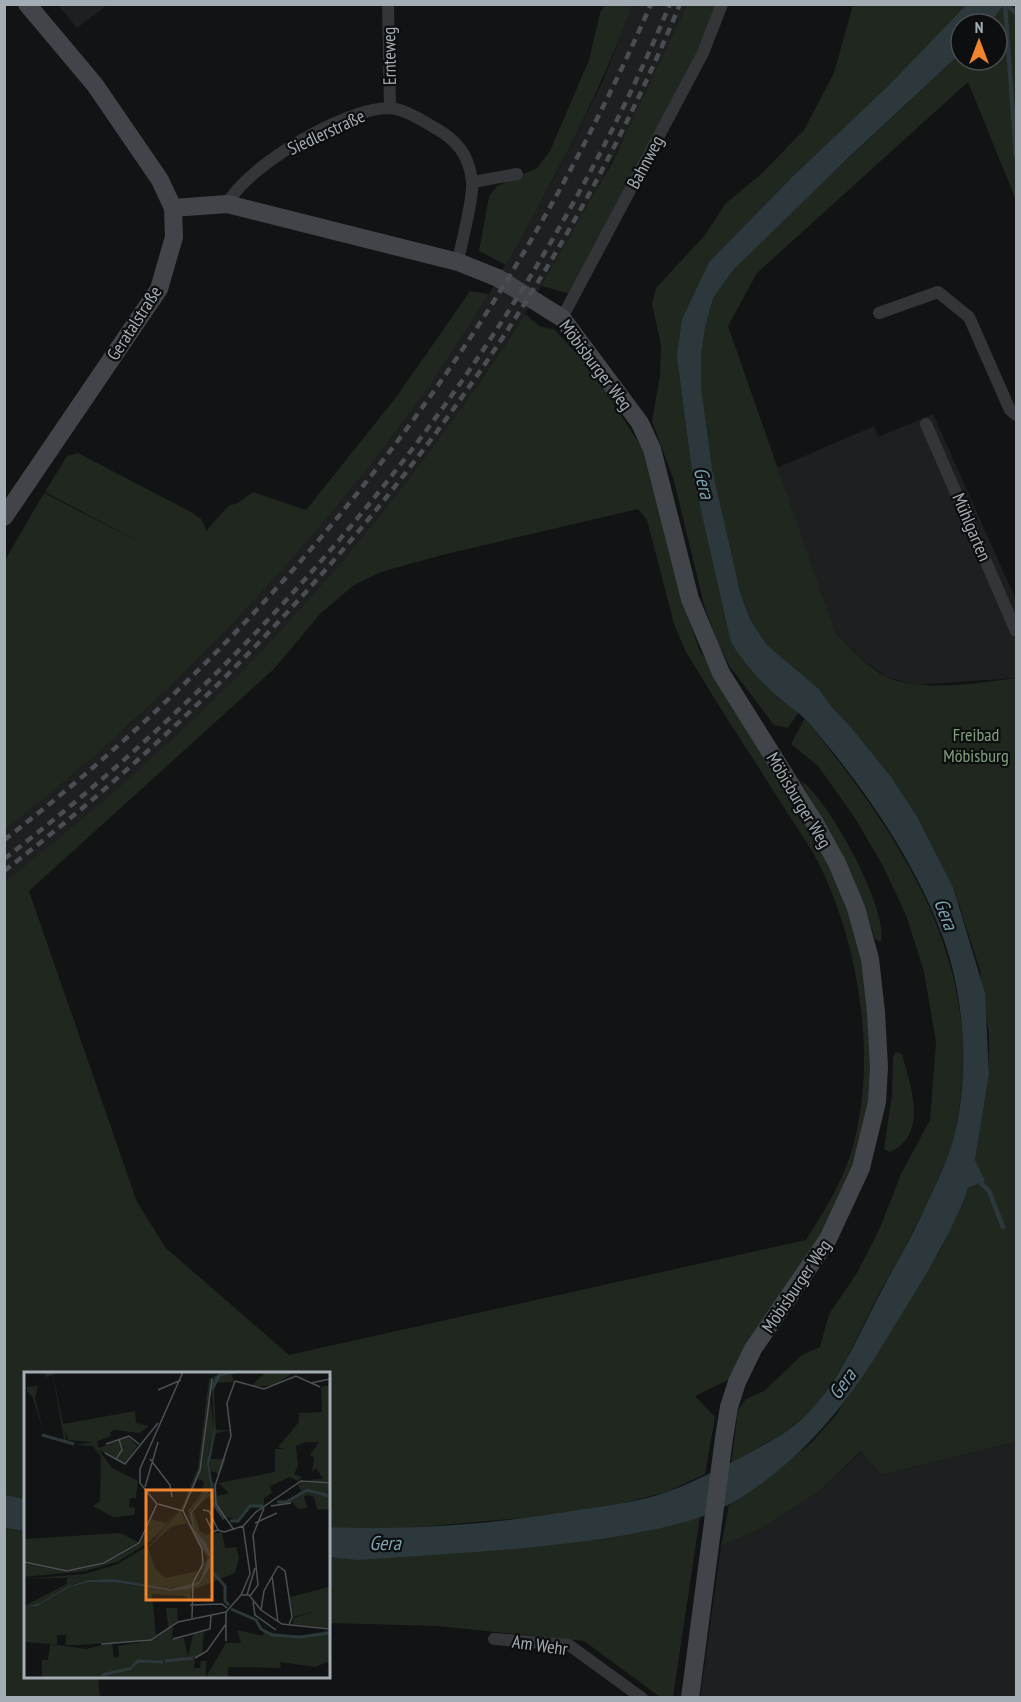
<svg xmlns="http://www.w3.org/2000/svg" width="1021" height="1702" font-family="'PT Sans Narrow',sans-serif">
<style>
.built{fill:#1e1f21}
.green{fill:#1f271f;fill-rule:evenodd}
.water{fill:#2c383c}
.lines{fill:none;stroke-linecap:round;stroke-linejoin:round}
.stream{stroke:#2c383c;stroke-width:4.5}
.street{stroke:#333539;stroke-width:12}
.secondary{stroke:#414549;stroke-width:18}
.rail{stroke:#4a4e52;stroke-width:4.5;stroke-dasharray:8 6;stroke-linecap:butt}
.labels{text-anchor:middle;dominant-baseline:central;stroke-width:4.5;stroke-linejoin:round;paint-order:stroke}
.street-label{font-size:18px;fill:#a4acb4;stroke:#0d0e0f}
.park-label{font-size:18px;fill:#80a07b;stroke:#0d0e0f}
.water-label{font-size:20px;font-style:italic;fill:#7aa2b0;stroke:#0d0e0f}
.inset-river{fill:none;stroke:#2c383c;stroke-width:3}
.inset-road{fill:none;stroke:#4c5054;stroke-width:1.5}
.view{fill:#f0852e;fill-opacity:0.15;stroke:#f0852e;stroke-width:3}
.inset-edge{fill:none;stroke:#a4acb4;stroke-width:3}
</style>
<rect width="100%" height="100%" fill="#121314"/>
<g class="built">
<path d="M58,5H107L77,28Z"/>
<path d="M632,5H687L644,99L593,197L525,314L437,445L368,533L291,622L235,680L155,757L66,834L5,881V829L127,727L206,651L260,594L336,507L404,421L489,294L555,177L603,81Z"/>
<path d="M933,414L1016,600V678L914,685L887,677L867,663L836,634L777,468L874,426L878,437Z"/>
<path d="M1016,1442V1697L700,1698L721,1546L758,1530L819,1492L862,1451L881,1475Z"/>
</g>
<g class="green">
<path d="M605,5H632C599,96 554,180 506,265L479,251L489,196L497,186L537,168L550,151L589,60L600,13Z"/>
<path d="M687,5H718L700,51L571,294L541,286L612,163Z"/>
<path d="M853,5H966L890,84L793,176L709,262L682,319L692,471L777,696L798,713L788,728L774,725L730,667L717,641L704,605L674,481L652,421L660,375L661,345L652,304L656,288L705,235L726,203L759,176L804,130L834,73Z"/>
<path d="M1004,5H1016V200L968,82L757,273L728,326L836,634C852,649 869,669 889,678C924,692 979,683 1016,678V1442L881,1475L861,1451L819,1492L758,1530L721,1546L729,1505L809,1445L836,1415L940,1251L968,1188L984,1181L975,1160L989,1074V1035L980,970L953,887L918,818L892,778L850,726L832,707L819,689L767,645L750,619L740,592C722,515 677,372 713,298C730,264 766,237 792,211C848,158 905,106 961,53V60H997V24H989Z"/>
<path d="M470,291L489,294C461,337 434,381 403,422C289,574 155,713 5,829L4,562L44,493L149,547L45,492L67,456L78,453L191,512L201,519L206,529L205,532L228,506L238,503L253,492L306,510L397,396Z"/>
<path d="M525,314L541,327L554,329L590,368L645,452L686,610L699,649L830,866L849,911L863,960L872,1067L870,1101L854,1166L834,1213L730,1379L695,1396L715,1417L705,1474L667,1492L619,1504L545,1516L384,1530L329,1527L328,1374H26L25,1499L5,1495V881C215,719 381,538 525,314ZM638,509L647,520L674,624L686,652C717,704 751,755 783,806C795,825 809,844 819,864C860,946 879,1067 850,1156C840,1186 823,1213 806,1240L289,1355L166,1248L137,1202L29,891L274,669L320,614L354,585L381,572L442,555Z"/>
<path d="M805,718C904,842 992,969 954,1136C949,1160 937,1181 927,1203C913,1230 901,1257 885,1283C860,1327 843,1378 806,1415C784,1436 756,1448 731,1465L738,1410L746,1399L764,1391L802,1355L820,1347L829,1314L857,1273L880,1228L901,1174L930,1120L936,1042L924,972L906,915L883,866L855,818L818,766L791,744Z"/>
<path d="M800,780C828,798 889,909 881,942L875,939C857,882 830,832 800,780Z"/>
<path d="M896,1052L902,1054C910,1085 930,1134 890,1152L884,1149L892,1095L893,1057Z"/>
<path d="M700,1517L673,1697H660L584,1641L437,1626L329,1623V1557C370,1561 410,1556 452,1553C535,1547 620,1540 700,1517Z"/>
<path d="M4,1528L25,1531L26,1676L98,1677L100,1697H5Z"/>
</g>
<g class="water">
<path d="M966,5H1004L989,24H961V53L848,158L733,270L713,298L705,327L701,354V387L712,469L740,592L750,619L767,645L819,689L832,707L850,726L892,778L918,818L953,887L985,993L989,1074L975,1160L985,1181L968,1188C950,1239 921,1282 893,1328C852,1399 801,1464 728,1505C695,1523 656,1529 620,1536C533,1550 445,1554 358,1560L329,1557V1527C414,1531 501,1523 585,1509C612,1505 641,1501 667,1492C697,1481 727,1465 755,1450C773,1440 791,1430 806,1415C841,1380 859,1333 882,1290C895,1265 909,1242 921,1216C932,1191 946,1167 953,1140C970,1078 965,1000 944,940C915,860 863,786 808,722C799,712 786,705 776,695C759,680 743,662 731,642L692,471L677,356L682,319L709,262L793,176L890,84Z"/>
<path d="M5,1495L25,1499V1531L5,1528Z"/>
</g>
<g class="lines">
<g class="stream">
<path d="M1005,4L1016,156"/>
<path d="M1006,4L1016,13"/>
<path d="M978,1180L989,1191L1003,1227"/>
</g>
<g class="street">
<path d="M388,4L390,108"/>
<path d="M473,182L517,174"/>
<path d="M227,204C247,166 345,108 389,108C404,109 422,120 435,128C457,140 469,155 472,181C474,198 461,243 458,262"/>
<path d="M879,313L938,292L969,317L1010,410L1016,415"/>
<path d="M562,318L703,53L722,4"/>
<path d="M926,424L1016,631"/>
<path d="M494,1639L569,1645L642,1698"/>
</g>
<g class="secondary">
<path d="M173,208L227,204L458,262L498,278L562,318L640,423L652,449L690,599L721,673L816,825L837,863L856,908L870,959L876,1012L879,1067L877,1102L861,1168L828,1239L753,1349L737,1382L729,1407L724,1438L690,1698"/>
<path d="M4,517L159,289L174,237L173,208L160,180L95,85L27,4"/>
</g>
<g class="rail">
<path d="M4,840C290,620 507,334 651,4"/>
<path d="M4,859C293,637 529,341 670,4"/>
<path d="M4,871C296,647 539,346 680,4"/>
</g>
</g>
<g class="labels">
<g class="street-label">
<text transform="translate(389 56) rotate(-91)">Ernteweg</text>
<text transform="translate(326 132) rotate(-25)">Siedlerstraße</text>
<text transform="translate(645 162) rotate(-62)">Bahnweg</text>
<text transform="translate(134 323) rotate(-57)">Geratalstraße</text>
<text transform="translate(596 365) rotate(53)">Möbisburger Weg</text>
<text transform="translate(972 527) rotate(67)">Mühlgarten</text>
<text transform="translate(799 800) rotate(59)">Möbisburger Weg</text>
<text transform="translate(796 1286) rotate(-56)">Möbisburger Weg</text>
<text transform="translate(540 1645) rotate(8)">Am Wehr</text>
</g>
<g class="park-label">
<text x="976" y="734">Freibad<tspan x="976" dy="21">Möbisburg</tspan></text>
</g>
<g class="water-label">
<text transform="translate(704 483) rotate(76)">Gera</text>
<text transform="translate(946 914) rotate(69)">Gera</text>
<text transform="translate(842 1384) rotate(-54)">Gera</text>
<text x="385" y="1543">Gera</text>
</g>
</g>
<g transform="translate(24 1372)">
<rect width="306" height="306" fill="#121314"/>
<path d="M21,0L29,1L39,52L111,39L112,51L125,54L116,61L91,58L86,60L87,64L73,69L75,76L95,68L97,79L91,86L75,78L88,96L114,109L112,126H106L105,135L111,136L110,143L89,145L69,134L76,129L77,85L69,74L52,73L68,70L44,68L41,57L42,68H40L29,3L22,5ZM242,0H270L251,13L226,15ZM193,3L186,26L190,57L184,83L187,115L166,141L170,160L183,177L184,190L177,206L170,213L183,186L169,160L164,138L176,124L180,110L174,107L159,137H157L174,95L185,7ZM197,3H208L210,10L193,11L190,18L192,58H207L192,61L187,87H202L196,102L186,99L185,93L191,60L188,20L192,8ZM306,13V111L281,108L299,107L292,96L288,100L290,86L286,83L295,70H282L272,74L274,94L270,102L278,105L274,109L265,105L247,114L245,110L248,121L240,126V133L222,136L213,149L205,145L199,148L185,124L169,139L176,159L182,163L198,160L201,176L212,175L215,185L211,201L169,218L186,185L170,156L168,137L187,119L188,111H192L193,124L202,122L205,121L194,111L251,100V77H260L254,75L275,50V41L298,40L297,15ZM14,14L11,26L20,62L9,26L3,19V15ZM105,65L113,74L102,90L96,91L93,88L98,77L96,67ZM277,110L306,112V137L293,138L290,125L284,123L280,124L283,136L274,137L268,130L259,133L277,119L274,113ZM154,137L139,157L125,170L93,190L61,199L0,205V191L43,200L80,192L116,172L127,147L142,151ZM156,138L178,180V194L168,214L139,217L70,207L50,212L14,232L0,234L43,212V206L67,205L0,207L61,202L94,192L127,172ZM164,151L178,180L177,193L174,199L141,206L131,196L124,176L147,155ZM96,161L114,170L80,190L43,199L0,190V167ZM66,210H91L141,219L168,216L166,229L160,224L128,222L132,263L144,255L142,236H153L154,249L149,252L148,267L160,266L164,285L169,262L180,259L178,282L171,286L170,296H176L177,289H182V305L202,271H217L213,258L239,264L240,259L273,265L306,258V289L291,295L256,290L257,296L204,295V306H18V288H24L26,272L0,270V235L17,233L46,215ZM144,258L129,268L94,274L95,284L90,286L88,271L62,277L28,272H33V263H42V273H55L129,267ZM305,215L306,256L269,252V246L295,238L269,245L266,225Z" fill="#1f271f" fill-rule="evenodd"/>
<path d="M219,0L197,4L188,20L191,60L185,93L189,114L168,141L171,158L182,171L186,182V195L175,212L165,217L145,219L91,210H66L46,215L14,234L0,235L16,231L45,214L65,208L89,207L147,217L175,210L185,185L170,160L166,141L187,115L183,91L190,57L188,12L194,2Z" fill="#2c383c"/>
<path class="inset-river" d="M18,63L50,72M187,117L189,131L200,147M253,130H262L283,118L306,124M206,149H214L226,134H239M189,201L201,214V229L205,233M207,237L232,248L237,257L248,263L276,265L306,261M141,289L169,286M108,295L114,289L139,290M78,303L108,296"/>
<path class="inset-road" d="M211,9L240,17L272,4L296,15M287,11L306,7M134,18L157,8M82,72L105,64L115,72M81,81L101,92L134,51M92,87L98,78L95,67M126,87L146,113L148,125M121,115L134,70M133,132L116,111V97L159,0M134,132L159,139L178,177L179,192L169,211L168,246M247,134L267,131M159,138L176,98L188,7M179,138L185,139L194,158L200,160M182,146L189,160L194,158M231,151L253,141M219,154L232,140L277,109L306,111M210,158L192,132L191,114L207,64L203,31L211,9M200,160L219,154M0,190L43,199L80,191L115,171L133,132M254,194L261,199L268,245L265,253M248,204L254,250M217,223H225L237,238L258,252L306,257M223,223L231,196M226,224L234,213L229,163L240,136M229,230L231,243L252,258M166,233L198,232L203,236M237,238L240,219L254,194M149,267L186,257L187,244M202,269V240L217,223L226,202L219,154M77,272L127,268L154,250L202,240M171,286L183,279L202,252"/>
<path class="view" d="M122,118H188V228H122Z"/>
<rect width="306" height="306" class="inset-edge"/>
</g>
<rect width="1021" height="1702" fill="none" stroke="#a4acb4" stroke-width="12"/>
<g transform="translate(979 42)"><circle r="28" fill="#0d0e0f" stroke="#494d51" stroke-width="1.5"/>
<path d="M0-4.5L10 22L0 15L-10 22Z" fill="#f0852e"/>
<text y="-9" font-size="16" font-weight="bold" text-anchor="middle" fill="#a4acb4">N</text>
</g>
</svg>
